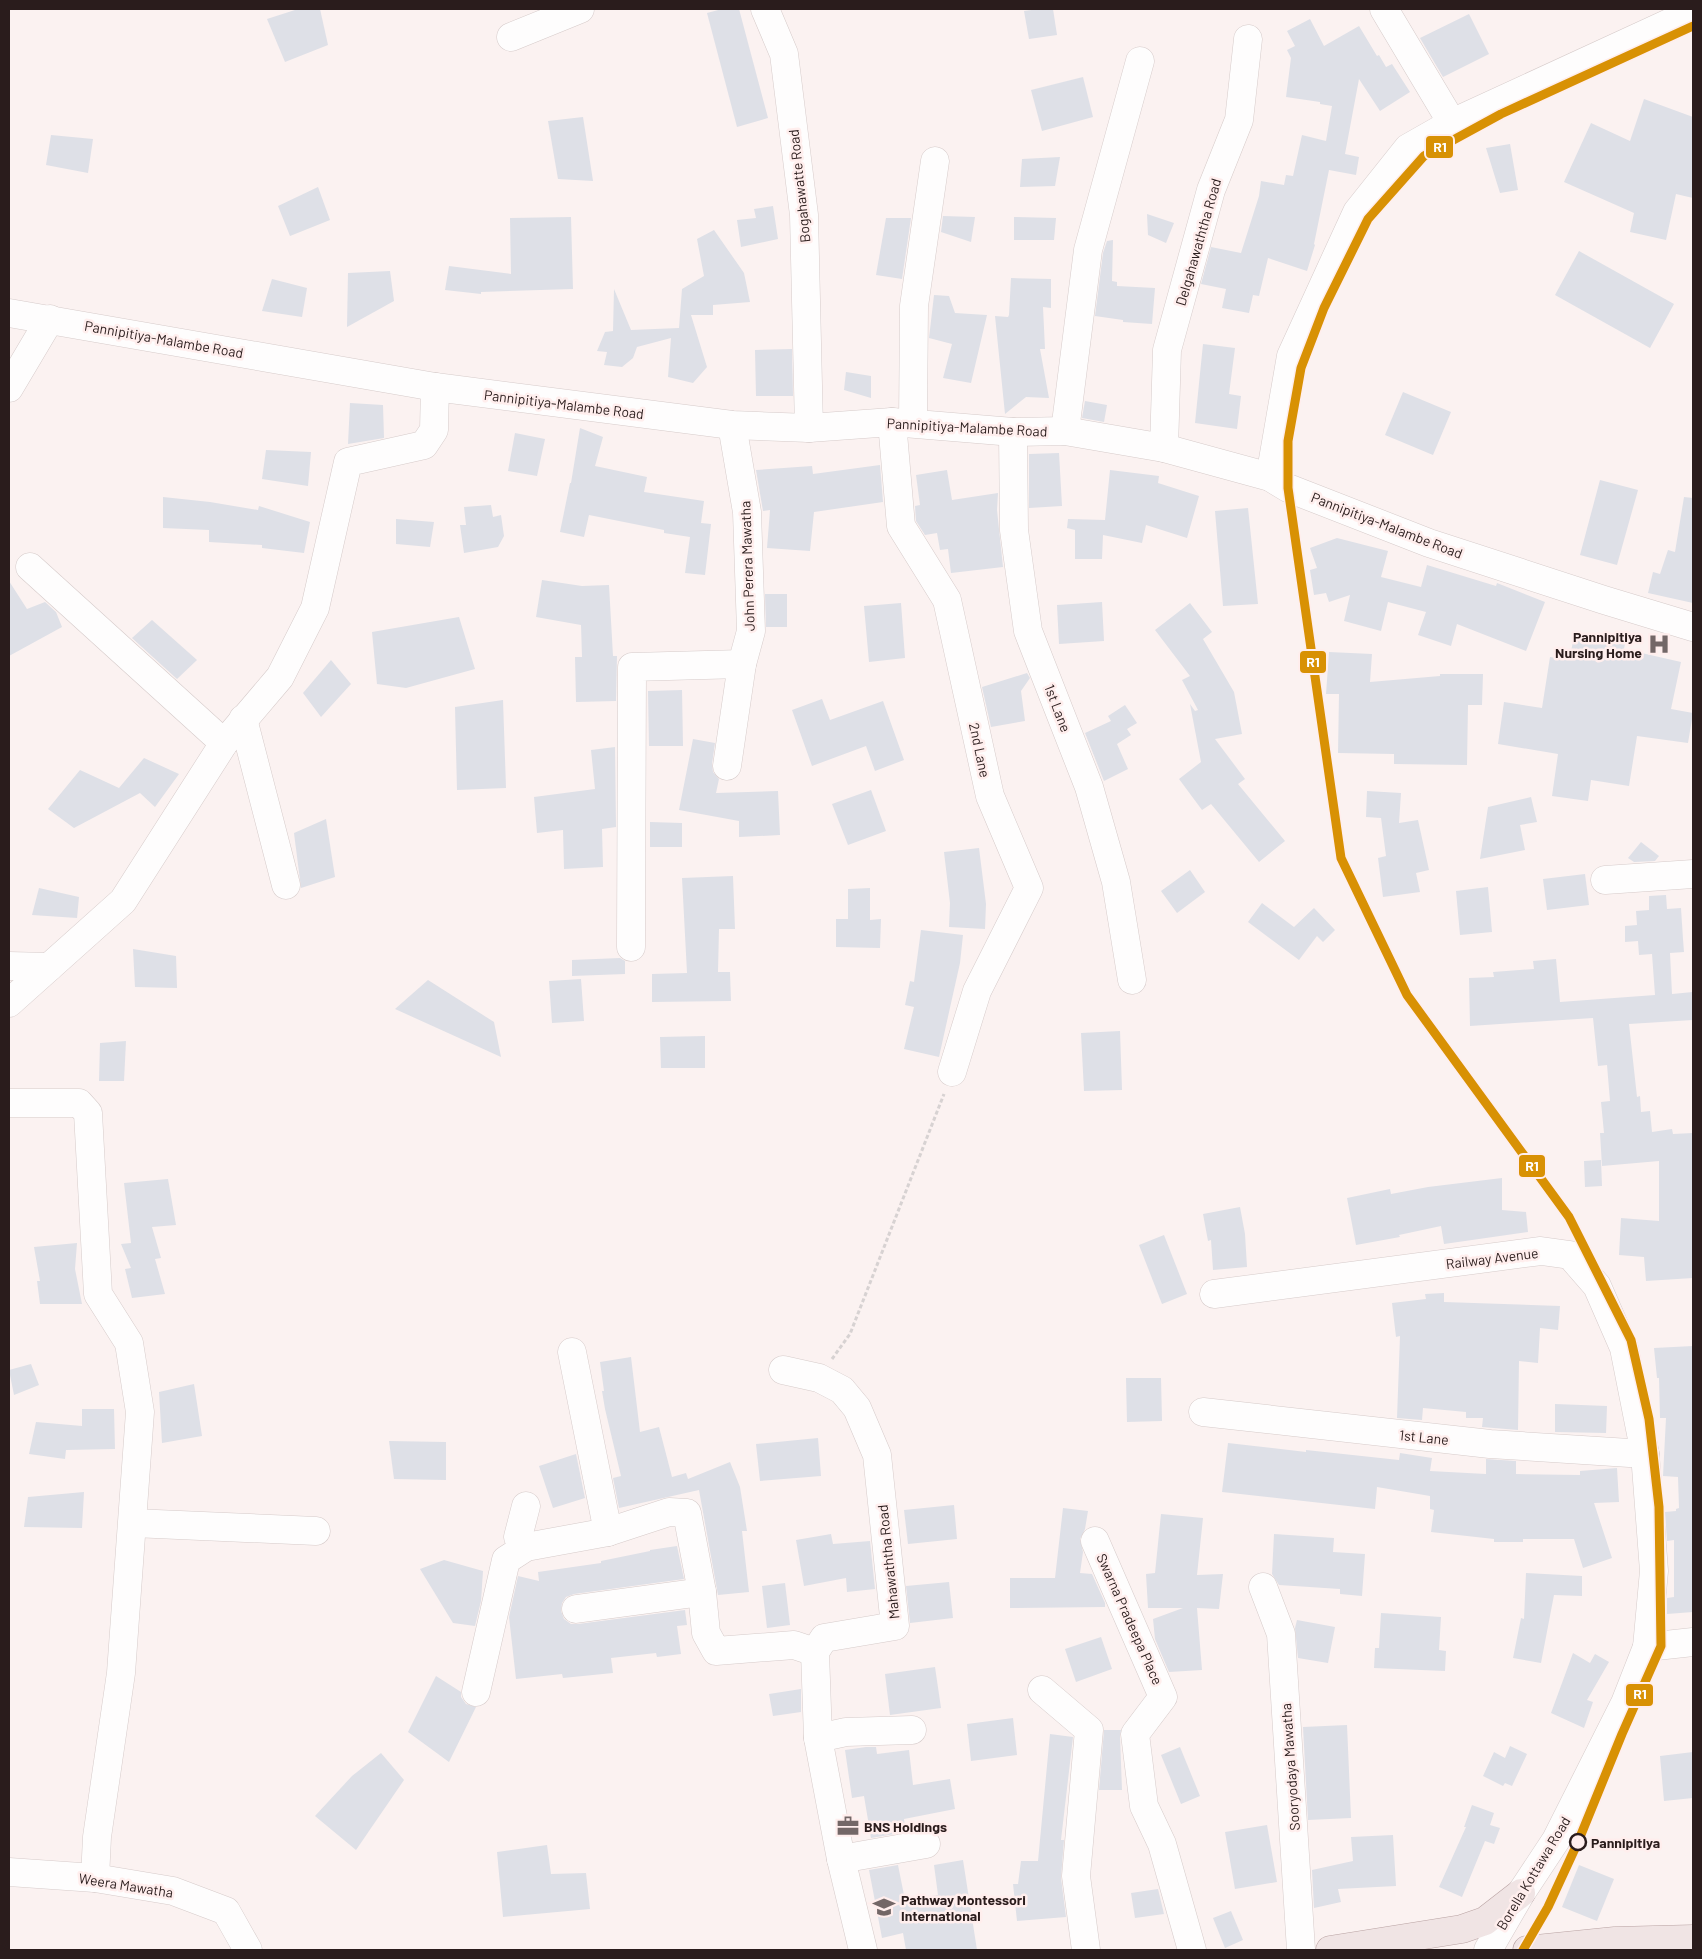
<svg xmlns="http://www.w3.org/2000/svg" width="1702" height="1959" font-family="Barlow,sans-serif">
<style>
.building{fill:#dee0e7}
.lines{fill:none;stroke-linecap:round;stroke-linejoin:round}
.minor-casing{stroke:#d6cbca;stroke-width:29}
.major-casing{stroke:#b9a3a3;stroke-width:29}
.path{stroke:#d7d2d2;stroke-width:3;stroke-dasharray:4 2.5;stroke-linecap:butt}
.minor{stroke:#fefdfd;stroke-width:28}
.major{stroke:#f0e4e4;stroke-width:28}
.rail-1-casing{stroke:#ffeeed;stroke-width:12}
.rail-1{stroke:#d89104;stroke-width:9}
.stop-dot{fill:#ffeeed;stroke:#2a1c1c;stroke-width:2.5}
.labels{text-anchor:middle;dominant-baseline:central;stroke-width:5;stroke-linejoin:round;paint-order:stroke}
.street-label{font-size:14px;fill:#2a1c1c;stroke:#ffeeed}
.poi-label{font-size:14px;font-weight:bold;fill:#2a1c1c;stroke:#ffeeed;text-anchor:start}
.stop-label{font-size:14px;font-weight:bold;fill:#2a1c1c;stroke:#ffeeed;text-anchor:start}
.line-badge{stroke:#ffeeed;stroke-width:2}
.badge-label{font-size:14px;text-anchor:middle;font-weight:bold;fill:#fff}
</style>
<rect width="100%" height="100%" fill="#fbf2f1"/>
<g class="building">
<path d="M298,9H320L328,45L285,62L267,19Z"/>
<path d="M722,9H739L768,118L737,127L707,13Z"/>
<path d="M1039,9H1053L1057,35L1029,39L1024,11Z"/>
<path d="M1469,14L1489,54L1443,77L1420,38Z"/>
<path d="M1310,19L1324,46L1359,26L1377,56L1379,55L1386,67L1392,64L1410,92L1380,111L1359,79L1345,154L1359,157L1356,175L1329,170L1314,244L1315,245L1307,271L1268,258L1259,296L1253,295L1249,313L1222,308L1226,289L1201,284L1211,247L1241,253L1259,196L1261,181L1284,185L1286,175L1293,176L1302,135L1326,141L1332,106L1320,104V102L1286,97L1291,58L1287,50L1295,46L1287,31Z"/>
<path d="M1083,77L1093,117L1042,131L1031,90Z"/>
<path d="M1644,99L1693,117V198L1676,194L1666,240L1630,232L1634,213L1564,182L1591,123L1630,141Z"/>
<path d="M583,117L593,181L558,179L548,121Z"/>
<path d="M51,135L93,139L88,173L46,165Z"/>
<path d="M1510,144L1518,190L1500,193L1486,148Z"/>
<path d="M1060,157L1055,186L1020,187L1022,159Z"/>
<path d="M318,187L330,220L290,236L278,206Z"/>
<path d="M773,206L778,239L741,247L737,220L756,218L754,209Z"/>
<path d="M1147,214L1174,223L1166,243L1148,235Z"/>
<path d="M943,216L975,217L971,242L941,232Z"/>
<path d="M571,217L573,289L481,292V294L445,290L449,266L511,274L510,218Z"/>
<path d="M1014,217L1056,218L1054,240H1014Z"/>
<path d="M886,218H911L902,279L876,275Z"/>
<path d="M714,230L744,273L750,302L713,305V315H691L707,367L693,383L668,377L671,338L637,347L633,358L622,367L604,365L607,352L597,351L605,332L613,331L614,289L631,330L679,328L682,289L704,276L697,239Z"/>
<path d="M1113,240L1112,281L1117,282V286L1155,288L1152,324L1123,322V320L1095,316L1103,253L1107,241Z"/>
<path d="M1579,251L1674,304L1650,348L1555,295Z"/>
<path d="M390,271L394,301L347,327L348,273Z"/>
<path d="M1011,278L1051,279V308L1043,307L1045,349H1040L1049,398L1026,397L1005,414L995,316L1008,317L1009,315Z"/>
<path d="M272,279L307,288L302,317L262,311Z"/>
<path d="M934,295L949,296L955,313L987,315L971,383L943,378L952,344L929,338Z"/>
<path d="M1203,344L1235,348L1229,394L1241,396L1237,429L1195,423Z"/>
<path d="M792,349L793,396H756L755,350Z"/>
<path d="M846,372L871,376V398L844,390Z"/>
<path d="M1403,392L1451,412L1433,455L1385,435Z"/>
<path d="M1085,401L1107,405L1104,422L1082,418Z"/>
<path d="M350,403L383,405L384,438L348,444Z"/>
<path d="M580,428L603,437L595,466L647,477L644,492L704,501L701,523L711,524L705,575L685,573L690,537L664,533V530L589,515L584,537L560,532L570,483H571Z"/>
<path d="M515,433L545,439L537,476L508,471Z"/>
<path d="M266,450L311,452L308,486L262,479Z"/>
<path d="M1059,453L1062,506L1029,508V454Z"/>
<path d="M880,465L883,502L814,512L810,551L767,548L770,510L763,511L756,470L812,466L813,474Z"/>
<path d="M947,470L952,500L998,493L997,510L1003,567L951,573L948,549L940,550L937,533L925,535L916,521L915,506L920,505L916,475Z"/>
<path d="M1110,470L1159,476L1158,483L1199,496L1187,538L1146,525L1142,543L1103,535L1102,559H1075V530L1067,528L1068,519L1105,520Z"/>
<path d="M1600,480L1638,490L1617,565L1580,555Z"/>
<path d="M163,497L210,502L258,510L259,506L310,522L304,553L262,548V545L209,542V530L163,528Z"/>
<path d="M1684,497L1693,498V603L1648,593L1653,572L1660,574L1668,550L1675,552Z"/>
<path d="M491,505L493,517L501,515L504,536L498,547L464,553L460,525H466L464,507Z"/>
<path d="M1248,508L1258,604L1223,606L1215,511Z"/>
<path d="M396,519L434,522L430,547L396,544Z"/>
<path d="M1337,538L1388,551L1381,577L1421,587L1427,565L1496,586L1497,583L1545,602L1526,651L1457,624L1451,646L1418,635L1426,612L1388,602L1381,631L1344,621L1350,595L1329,602L1326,593L1314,595L1310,570L1317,568L1310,548Z"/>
<path d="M542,580L582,586L609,585L613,656H617L616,701L576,702L575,657H582L581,625L536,617Z"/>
<path d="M9,581L27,609L45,602L56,612L62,627L9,656Z"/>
<path d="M765,594H787V627H766Z"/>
<path d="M1102,602L1104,641L1059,644L1057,605Z"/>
<path d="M901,603L905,658L869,662L864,606Z"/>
<path d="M1190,603L1212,632L1203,639L1234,692L1242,734L1215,739L1245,779L1238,784L1285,841L1259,862L1211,804L1202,810L1179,779L1201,762L1190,704L1195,711L1198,710L1182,680L1190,676L1155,630Z"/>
<path d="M459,617L475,669L406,688L377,684L372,632Z"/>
<path d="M152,620L197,660L177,679L132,638Z"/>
<path d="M1575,633L1625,644L1624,649L1681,662L1671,709L1693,713L1688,743L1637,736L1629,786L1591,780L1588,801L1552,796L1558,754L1498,744L1504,702L1542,708L1550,657L1569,660Z"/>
<path d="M1329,652L1372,654L1370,682L1440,676V674H1483L1482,705H1468L1467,765L1394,764V754L1338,753L1339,694H1326Z"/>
<path d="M331,660L351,684L321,717L303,693Z"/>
<path d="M1027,673L1030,678L1021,691L1025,721L991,727L982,687Z"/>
<path d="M682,690L683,746H649L648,691Z"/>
<path d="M822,699L830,720L883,701L904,760L875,771L866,746L812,766L792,710Z"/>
<path d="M503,700L506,788L457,790L455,707Z"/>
<path d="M1125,705L1137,723L1127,729L1131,735L1117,744L1128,769L1104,781L1085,733L1111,721L1108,716Z"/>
<path d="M693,739L715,743L712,764L713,772L719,779L716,793L778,791L780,835L739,837V821L679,810Z"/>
<path d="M615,747L616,827L602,829L603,867L564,869L563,830L537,833L534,797L595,789L591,750Z"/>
<path d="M144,758L179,774L155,807L140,793L74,828L48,809L80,770L119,788Z"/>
<path d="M871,790L886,831L848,845L832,804Z"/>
<path d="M1367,791L1401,793L1399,823L1418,820L1429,870L1416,873L1420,892L1383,897L1378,858L1386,856L1381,818L1366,817Z"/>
<path d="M1531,797L1537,822L1520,825L1525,850L1480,859L1488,807Z"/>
<path d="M326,819L335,877L301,888L294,833Z"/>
<path d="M650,822L682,823V847H650Z"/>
<path d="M1641,842L1659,856L1655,861L1634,862L1628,858Z"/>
<path d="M979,848L986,904L985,929L949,927L950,903L944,852Z"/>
<path d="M1190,870L1205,892L1177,913L1161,891Z"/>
<path d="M1585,874L1589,905L1547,910L1543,879Z"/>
<path d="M733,876L735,929H719L718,972H730L731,1001L652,1002V974L687,973L682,878Z"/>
<path d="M1488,887L1492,932L1460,935L1456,891Z"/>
<path d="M39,888L79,897L77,918L32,915Z"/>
<path d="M870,888V920L881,919L880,948L836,947V919H848V889Z"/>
<path d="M1666,895L1667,909L1681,908L1683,939L1684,952L1670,953L1672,994L1693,992V1020L1629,1024L1637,1097L1640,1096L1641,1112L1650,1111L1652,1132L1672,1129L1673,1134L1693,1133V1278L1646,1281L1644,1257L1619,1255L1621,1218L1659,1221V1161L1602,1166L1600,1133H1604L1601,1102L1610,1101L1607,1065L1598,1066L1593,1018L1470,1026L1469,978L1494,977L1493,972L1534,969L1533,961L1556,959L1560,1002L1655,995L1652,954L1639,955L1638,941L1625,942V926L1637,925L1636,911L1649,910V896Z"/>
<path d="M1262,903L1294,927L1314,908L1335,930L1323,942L1317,936L1299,960L1248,922Z"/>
<path d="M921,930L963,935L960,963L939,1057L904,1049L914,1007L905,1005L910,981L914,982Z"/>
<path d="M133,949L176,956L177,988L135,987Z"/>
<path d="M620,958L625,961V974L572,976V960Z"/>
<path d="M581,979L584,1021L552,1023L549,981Z"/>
<path d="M428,980L494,1022L501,1057L395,1009Z"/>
<path d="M1120,1031L1122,1090L1084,1091L1081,1033Z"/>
<path d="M705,1036V1068H661L660,1037Z"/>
<path d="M126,1041L124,1081H99L100,1043Z"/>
<path d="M1601,1160L1602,1186L1585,1187L1584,1161Z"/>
<path d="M1502,1178V1210L1526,1212L1528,1232L1444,1244L1441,1226L1399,1235L1400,1237L1356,1245L1347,1198L1390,1189L1391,1194L1428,1187Z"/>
<path d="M168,1179L176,1225L152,1227L161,1258L155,1259L165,1294L132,1298L125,1269L131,1268L121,1244L131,1243L124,1183Z"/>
<path d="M1240,1207L1245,1234L1247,1267L1213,1270L1211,1240L1208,1241L1203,1214Z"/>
<path d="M1164,1235L1187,1294L1162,1304L1139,1245Z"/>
<path d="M77,1243L75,1269L82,1304H40L37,1281H40L34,1247Z"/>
<path d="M1444,1293V1302L1560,1306L1558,1330L1540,1328L1538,1363L1519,1361L1518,1430L1482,1427L1483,1418H1466V1412L1423,1408L1422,1420L1397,1418L1400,1336L1396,1337L1392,1303L1426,1299L1425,1294Z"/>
<path d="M1693,1346V1612L1667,1614V1598L1674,1597V1540L1667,1541L1665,1512L1676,1511V1509L1679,1508L1678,1477L1663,1476L1666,1418H1660L1659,1378H1657L1654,1348Z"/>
<path d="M631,1357L640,1432L659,1427L672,1477L686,1473L688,1479L730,1462L740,1487L747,1531H742L749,1592L718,1595L699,1490L619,1508L613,1478L621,1476L605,1409L602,1391H604L600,1362Z"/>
<path d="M31,1364L39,1385L14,1395L9,1370Z"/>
<path d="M1126,1378H1161L1162,1421L1127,1422Z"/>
<path d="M194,1384L202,1436L162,1443L159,1392Z"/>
<path d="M1555,1404L1607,1406L1606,1433L1555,1432Z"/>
<path d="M82,1409H114L115,1449L66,1450L65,1459L29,1454L36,1422L82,1426Z"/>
<path d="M818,1438L821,1476L760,1481L756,1444Z"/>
<path d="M389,1441L446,1442V1480L394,1479Z"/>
<path d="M1228,1443L1306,1452V1450L1399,1460L1400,1453L1432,1458L1430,1471L1486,1474V1459L1516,1461V1474L1580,1475V1471L1617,1468L1619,1502L1594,1503L1612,1558L1583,1568L1574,1539H1523V1542H1494V1539L1431,1532L1434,1510L1430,1509V1496L1377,1487L1375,1509L1222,1492Z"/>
<path d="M576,1454L585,1498L553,1508L539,1466Z"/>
<path d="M84,1492L82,1528L24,1527L28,1497Z"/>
<path d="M954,1505L957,1539L908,1544L904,1510Z"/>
<path d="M1063,1508L1088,1511L1085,1529L1080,1539L1083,1552L1080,1573L1092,1574L1105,1603V1607L1010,1608V1578H1055Z"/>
<path d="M1161,1514L1203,1518L1197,1575L1223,1574L1219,1609L1197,1608L1202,1670L1169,1672L1155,1639L1153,1619L1183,1608H1148L1146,1574L1155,1573Z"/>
<path d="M831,1534L833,1544L870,1541L875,1589L847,1592L846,1578L804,1586L796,1540Z"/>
<path d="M1274,1534L1334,1538L1333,1552L1365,1554L1362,1596L1340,1594V1589L1279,1585L1272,1574Z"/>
<path d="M677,1546L684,1579L574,1594L566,1597L562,1603L561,1611L564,1619L571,1624H578L685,1610L687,1625L677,1626L681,1654L657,1657L656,1653L611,1658L613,1673L563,1678L562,1674L516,1679L509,1617L518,1576L539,1581L538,1572L601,1563V1561L650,1551V1550Z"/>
<path d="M444,1560L483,1571L481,1601L475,1626L453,1623L420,1569Z"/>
<path d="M1526,1573L1582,1576V1596L1554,1595L1541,1663L1513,1658L1521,1618L1524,1619Z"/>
<path d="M949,1582L953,1618L910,1623L906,1586Z"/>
<path d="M785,1583L790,1625L767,1628L762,1586Z"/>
<path d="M1381,1613L1441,1617L1439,1650L1446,1651L1445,1671L1374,1668L1375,1648H1379Z"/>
<path d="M1297,1620L1335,1627L1328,1663L1298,1658L1295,1628Z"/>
<path d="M1101,1637L1112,1669L1076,1682L1065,1649Z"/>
<path d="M1573,1653L1590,1663L1595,1654L1609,1662L1587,1700L1593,1702L1584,1728L1551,1713Z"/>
<path d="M935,1667L941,1708L890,1715L885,1674Z"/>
<path d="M436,1676L461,1692V1697L466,1704L476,1707L449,1762L408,1732Z"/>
<path d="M801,1689V1712L773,1716L769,1694Z"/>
<path d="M1013,1718L1017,1755L971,1761L967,1724Z"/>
<path d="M1347,1725L1351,1818L1308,1820L1303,1727Z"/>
<path d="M1104,1730H1121L1120,1736L1122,1790H1099Z"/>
<path d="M1050,1734L1073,1737L1061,1840H1064L1061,1878L1066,1917L1017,1921L1013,1884H1018L1021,1861H1038Z"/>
<path d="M1510,1746L1527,1754L1512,1786L1505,1783L1503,1786L1483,1776L1494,1752L1505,1758Z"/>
<path d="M866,1747H876L877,1754L909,1750L913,1785L950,1779L955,1809L904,1819L906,1832L871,1838L864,1796L852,1798L845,1750Z"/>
<path d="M1180,1747L1200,1796L1181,1804L1161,1755Z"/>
<path d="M1693,1752V1798L1664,1801L1660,1756Z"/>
<path d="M381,1753L404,1780L356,1850L315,1816L352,1776Z"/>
<path d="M1472,1805L1494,1813L1490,1825L1500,1828L1494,1844L1485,1841L1462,1897L1439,1887L1466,1827H1464Z"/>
<path d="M1267,1825L1277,1882L1235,1889L1225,1832Z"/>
<path d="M1393,1835L1396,1886L1338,1889L1341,1902L1314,1908L1312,1870L1353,1861L1351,1837Z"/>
<path d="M547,1845L551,1874L586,1873L590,1909L503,1917L497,1852Z"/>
<path d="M963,1860L977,1950H906L903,1933L882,1938L869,1870L898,1865L905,1900L938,1895L934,1865Z"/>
<path d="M1579,1865L1614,1879L1597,1921L1562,1907Z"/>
<path d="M1158,1889L1164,1914L1135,1918L1131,1893Z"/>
<path d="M1231,1911L1243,1940L1225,1948L1213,1918Z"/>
</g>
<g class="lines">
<g class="minor-casing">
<g id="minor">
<path d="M765,9L784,54L804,215L809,428"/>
<path d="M1384,9L1452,123"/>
<path d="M511,37L580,9"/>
<path d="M9,313L435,387L732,425L809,428L892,422L1013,432L1065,431L1164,448L1270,477L1288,488L1429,543L1604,600L1693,627"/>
<path d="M9,388L50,319"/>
<path d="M892,422L901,526L947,600L990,796L1029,888L977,991L952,1072"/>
<path d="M913,423L914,306L935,161"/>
<path d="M1065,431L1088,250L1140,61"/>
<path d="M1013,432L1014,530L1028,631L1089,787L1116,882L1132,980"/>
<path d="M1164,448L1167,350L1211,190L1239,120L1248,39"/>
<path d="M1270,477L1291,356L1357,212L1408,148L1452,123L1693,12"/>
<path d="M30,567L224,743"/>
<path d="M243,719L286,885"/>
<path d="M727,766L742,664L751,631L747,512L732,425"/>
<path d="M1605,880L1693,874"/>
<path d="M631,947L632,667L742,664"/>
<path d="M9,966L49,967"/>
<path d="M9,1003L123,901L224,743L280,677L315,608L348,462L424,445L434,430L435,387"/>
<path d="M9,1103H79L88,1113L98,1294L129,1343L140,1412L121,1673L97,1837L95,1878"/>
<path d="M1214,1294L1541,1251L1570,1255L1597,1286L1624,1348L1645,1454L1654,1571L1647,1647"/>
<path d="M572,1352L608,1532L669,1512L687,1513L702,1592L706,1633L716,1651L794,1645L815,1652"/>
<path d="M783,1370L819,1378L842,1390L857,1408L877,1455L895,1626L824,1638L815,1652L818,1738L841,1859L863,1950"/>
<path d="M1203,1412L1490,1444L1645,1454"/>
<path d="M133,1523L316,1531"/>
<path d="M1095,1541L1163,1697L1135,1734L1144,1806L1162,1844L1192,1950"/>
<path d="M526,1547L518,1537L526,1506"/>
<path d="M1263,1587L1281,1634L1301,1950"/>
<path d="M576,1609L702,1592"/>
<path d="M1042,1690L1089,1730L1076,1876L1086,1950"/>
<path d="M476,1692L506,1560L526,1547L608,1532"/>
<path d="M818,1738L846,1732L912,1730"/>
<path d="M841,1859L926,1844"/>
<path d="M9,1872L95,1878L173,1891L226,1911L248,1950"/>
<path d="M1488,1950L1521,1893L1556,1840L1625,1703L1647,1647L1693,1642"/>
</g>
</g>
<g class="major-casing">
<g id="major">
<path d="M1330,1950L1462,1929L1485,1921L1521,1893"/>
<path d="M1527,1950L1615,1941L1693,1939"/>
</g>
</g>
<path class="path" d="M832,1359L850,1334L944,1094"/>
<use href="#minor" class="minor"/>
<use href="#major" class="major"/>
<g class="rail-1-casing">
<path id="rail-1" d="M1523,1950L1548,1907L1578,1842L1622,1734L1661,1646L1659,1507L1649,1419L1631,1340L1569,1217L1407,995L1341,858L1288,488V441L1301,368L1324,308L1368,219L1424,156L1501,114L1693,26"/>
</g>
<use href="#rail-1" class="rail-1"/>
</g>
<defs>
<g id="hospital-bare" transform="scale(1.725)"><path d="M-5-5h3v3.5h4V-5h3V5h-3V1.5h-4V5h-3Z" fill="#736767" stroke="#ffeeed" stroke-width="2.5" paint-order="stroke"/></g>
<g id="office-bare" transform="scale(1.725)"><path d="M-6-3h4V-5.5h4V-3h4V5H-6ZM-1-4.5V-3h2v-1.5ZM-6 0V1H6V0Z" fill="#736767" stroke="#ffeeed" stroke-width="2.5" paint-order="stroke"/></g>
<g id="school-bare" transform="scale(1.725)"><path d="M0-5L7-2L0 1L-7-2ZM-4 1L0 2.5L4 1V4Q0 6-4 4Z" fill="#736767" stroke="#ffeeed" stroke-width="2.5" paint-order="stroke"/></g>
</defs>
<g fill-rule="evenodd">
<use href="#hospital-bare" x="1659" y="644"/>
<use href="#office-bare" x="848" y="1826"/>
<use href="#school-bare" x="884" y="1907"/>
</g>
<circle class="stop-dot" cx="1578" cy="1842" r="8"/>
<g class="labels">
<g class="street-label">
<text transform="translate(799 186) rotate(-96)">Bogahawatte Road</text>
<text transform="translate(1198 242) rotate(-74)">Delgahawaththa Road</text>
<text transform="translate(164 339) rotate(10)">Pannipitiya-Malambe Road</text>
<text transform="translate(564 404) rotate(7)">Pannipitiya-Malambe Road</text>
<text transform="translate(967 427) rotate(3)">Pannipitiya-Malambe Road</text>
<text transform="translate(1387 525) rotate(21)">Pannipitiya-Malambe Road</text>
<text transform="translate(747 566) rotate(-92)">John Perera Mawatha</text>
<text transform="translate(1058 708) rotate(69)">1st Lane</text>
<text transform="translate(980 750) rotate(78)">2nd Lane</text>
<text transform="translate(1492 1258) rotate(-7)">Railway Avenue</text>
<text transform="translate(1424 1437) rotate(6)">1st Lane</text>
<text transform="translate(888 1562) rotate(-96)">Mahawaththa Road</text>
<text transform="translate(1130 1619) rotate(66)">Swarna Pradeepa Place</text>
<text transform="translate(1290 1767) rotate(-94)">Sooryodaya Mawatha</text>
<text transform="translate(1533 1873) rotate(-59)">Borella Kottawa Road</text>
<text transform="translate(126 1885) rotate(9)">Weera Mawatha</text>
</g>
<g class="poi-label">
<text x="1642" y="636" text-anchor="end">Pannipitiya<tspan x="1642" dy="16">Nursing Home</tspan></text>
<text x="864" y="1826">BNS Holdings</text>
<text x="901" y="1899">Pathway Montessori<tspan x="901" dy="16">International</tspan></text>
</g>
<g class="stop-label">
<text x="1591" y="1842">Pannipitiya</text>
</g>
</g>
<g class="line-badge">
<rect x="1425" y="135" width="29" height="24" rx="5" fill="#d89104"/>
<rect x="1299" y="650" width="28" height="24" rx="5" fill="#d89104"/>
<rect x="1518" y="1154" width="28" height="24" rx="5" fill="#d89104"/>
<rect x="1625" y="1683" width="29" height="24" rx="5" fill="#d89104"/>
</g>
<g class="badge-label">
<text x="1440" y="152">R1</text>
<text x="1313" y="667">R1</text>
<text x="1532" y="1171">R1</text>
<text x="1640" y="1699">R1</text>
</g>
<rect width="1702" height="1959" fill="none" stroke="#2a1c1c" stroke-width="20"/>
</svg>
